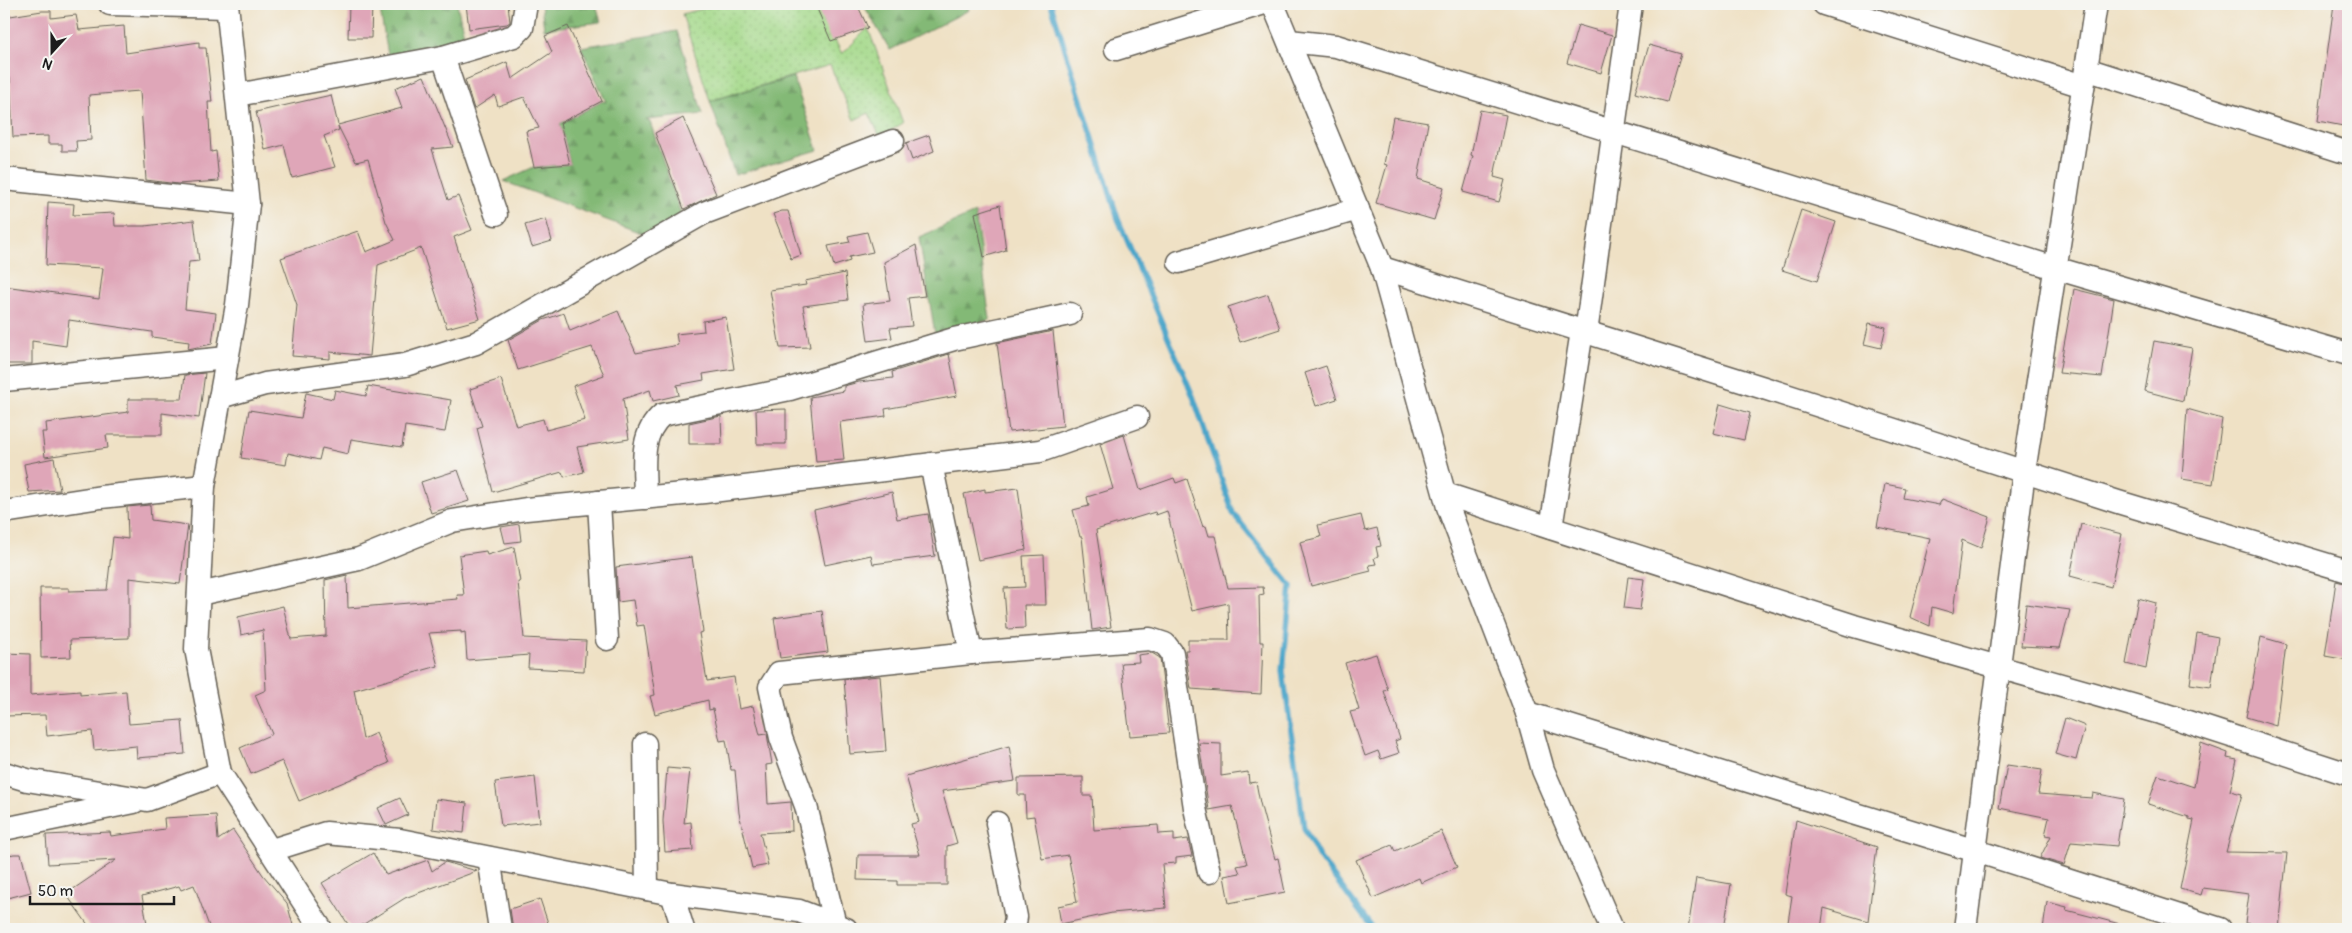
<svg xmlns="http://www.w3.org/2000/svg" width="2352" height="933" font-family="Pangolin,sans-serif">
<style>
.grass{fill:url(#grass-dots);stroke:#607a53}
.forest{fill:url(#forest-firs);stroke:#506a49}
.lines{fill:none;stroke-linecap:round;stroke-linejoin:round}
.stream{stroke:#4ba5c9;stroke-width:5.5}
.building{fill:#dfa6b8}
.minor-casing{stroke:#666157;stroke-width:25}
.minor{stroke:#fff;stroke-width:22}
</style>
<defs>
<pattern id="grass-dots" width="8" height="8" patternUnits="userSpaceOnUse" patternTransform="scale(1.25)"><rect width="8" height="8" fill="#a4d98a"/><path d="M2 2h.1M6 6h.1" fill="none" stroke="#8dba76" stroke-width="1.8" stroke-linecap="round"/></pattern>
<pattern id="forest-firs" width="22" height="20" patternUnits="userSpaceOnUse" patternTransform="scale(1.25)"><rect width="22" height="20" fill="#83b976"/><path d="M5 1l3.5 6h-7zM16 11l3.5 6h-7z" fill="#719e66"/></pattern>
</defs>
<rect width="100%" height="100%" fill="#f6f6f2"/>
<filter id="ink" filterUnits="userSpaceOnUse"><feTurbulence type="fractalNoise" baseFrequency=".02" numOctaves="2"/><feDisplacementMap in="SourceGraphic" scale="10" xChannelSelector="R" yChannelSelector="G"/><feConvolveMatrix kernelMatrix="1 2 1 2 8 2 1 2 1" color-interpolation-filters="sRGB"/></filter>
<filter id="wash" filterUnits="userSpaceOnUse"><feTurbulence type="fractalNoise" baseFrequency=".0096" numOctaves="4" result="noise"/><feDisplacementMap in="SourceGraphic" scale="20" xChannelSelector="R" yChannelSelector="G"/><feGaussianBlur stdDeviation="1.12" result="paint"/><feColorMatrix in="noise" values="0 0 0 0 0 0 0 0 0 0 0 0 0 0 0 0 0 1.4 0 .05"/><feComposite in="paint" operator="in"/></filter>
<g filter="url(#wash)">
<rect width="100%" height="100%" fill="#efe1c5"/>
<path class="grass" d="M722,4H817L842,54L868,28L903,123L880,137L869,113L854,120L830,65L710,101L682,14Z"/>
<g class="forest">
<path d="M386,4H457L465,39L388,55L379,5Z"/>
<path d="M541,4H596L601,22L544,29Z"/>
<path d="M863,4H967L969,10L890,50Z"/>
<path d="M677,31L703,114L646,120L650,122L681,214L652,237L503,181L534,167L570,164L560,124L602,101L606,102L581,47Z"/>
<path d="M793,77L818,150L735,175L710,101Z"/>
<path d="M975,213L990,320L935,334L919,237Z"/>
</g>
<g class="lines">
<path class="stream" d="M1051,4L1118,219L1193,396L1233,513L1291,586L1283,671L1304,828L1319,857L1373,929"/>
</g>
<g id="blocks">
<g class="building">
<path d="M349,4H372L371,38H348Z"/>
<path d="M466,4H508L510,22L507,24L469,29Z"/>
<path d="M815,4H857L868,28L831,41Z"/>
<path d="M2334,4H2348V127L2318,121Z"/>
<path d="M42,11H51V18L76,15L79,30L124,26L126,53L199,42V48H206L212,102H208L211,152L216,151L219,181L178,184L146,180L140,91L89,95L91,140L76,141L77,151H62V144H48V136L13,137L10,78L4,79V17Z"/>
<path d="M1578,25L1612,35L1601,73L1567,63Z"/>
<path d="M568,26L602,101L560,123L570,164L534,167L526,131L539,128L524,97L498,106L495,95L474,109L465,80L507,62L512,79L552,52L545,36Z"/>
<path d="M1649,45L1681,54L1667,102L1635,93Z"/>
<path d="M424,76L453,147L432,149L448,200L458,196L472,230L454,237L480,319L447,328L421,248L378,265L370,356L330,352V359L292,356L297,305L281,258L358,231L366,252L395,240L386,222L368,159L356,162L338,126L339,130L324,136L335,167L292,178L284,145L265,150L256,112L331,95L338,125L402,108L395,88Z"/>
<path d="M1480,110L1506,115L1494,177L1505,180L1499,202L1463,192L1473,156L1471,155Z"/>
<path d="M1393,117L1428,123L1418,179L1444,187L1434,220L1376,203L1387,165L1384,164Z"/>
<path d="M683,118L716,194L684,209L655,133Z"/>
<path d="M929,135L934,151L912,160L906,143Z"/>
<path d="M48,202L74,204L73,215L114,213L115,226H145L194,220L199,261L189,262L185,309L216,313L212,344L188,349L189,342L152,337V332L69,320L66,346L32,341V364H4V286L99,299L103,268L46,265Z"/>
<path d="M1000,205L1006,250L984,257L975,213Z"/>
<path d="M1801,210L1836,222L1817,281L1782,270Z"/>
<path d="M782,211H788L801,255L791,259L773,214Z"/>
<path d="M546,219L552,241L532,247L525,225Z"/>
<path d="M867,232L873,252L849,257L850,261L834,266L828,246L850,242L848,236Z"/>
<path d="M916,245L925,296L908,298L912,326L890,328L892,338L868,341L863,304L890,301L884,262Z"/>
<path d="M845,273L848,300L803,306L810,347L780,348L770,290L806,285L805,281Z"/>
<path d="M2074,289L2114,299L2102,377L2059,373Z"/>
<path d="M1268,294L1280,329L1240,342L1228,307Z"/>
<path d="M618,311L636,353L678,345L676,334L704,331L703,321L726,317L734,369L703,374L704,380L677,385L679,395L653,401L650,390L623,399L629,439L577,447L584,472L564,477L562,472L493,492L477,428L482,426L470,389L501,379L516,426L543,419L546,430L585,420L573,386L604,375L592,347L518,370L508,340L543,320L564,313L570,331Z"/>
<path d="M1869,323L1886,327L1881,348L1864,344Z"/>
<path d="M1053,331L1063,426L1009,432L997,343Z"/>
<path d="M2154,341L2192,348L2183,401L2145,391Z"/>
<path d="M949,354L957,396L885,409L886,416L840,422L844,460L816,462L810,397L844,391V386L859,382L893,378L892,372Z"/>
<path d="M1326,366L1337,399L1316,406L1305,373Z"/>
<path d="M205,373L199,418L162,413V435H106L108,448L45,457L42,432H47L46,423L128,412V399H182L185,375Z"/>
<path d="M368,386L451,400L445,432L405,426L402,447L351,439L348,454L322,448L319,460L288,453L286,465L241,458L249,410L301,418L306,393L333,399L335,390L366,396Z"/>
<path d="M1720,404L1750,413L1744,440L1713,433Z"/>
<path d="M786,409V444H757L756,410Z"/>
<path d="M2187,409L2222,419L2213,484L2182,479Z"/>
<path d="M721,416L722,444H689V423Z"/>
<path d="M1124,435L1140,490L1174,478L1176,483L1187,479L1203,527L1206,526L1209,536H1215L1228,588L1263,587L1264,594L1259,595L1260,642H1263L1261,694L1191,689L1185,650H1188V640H1229L1228,603L1192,611L1167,511L1156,515L1155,512L1096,530L1111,627L1092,630L1082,537H1080L1073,510L1089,506L1087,497L1113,489L1100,444Z"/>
<path d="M54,458L60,490L29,492L24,464Z"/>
<path d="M458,470L469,501L431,513L421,482Z"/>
<path d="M1885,484L1905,488L1903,498L1939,505L1942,499L1990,517L1981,548L1962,540L1953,613L1932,607L1930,626L1910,617L1930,538L1877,527Z"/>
<path d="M1018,488L1026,550L978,560L964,494L985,489V492Z"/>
<path d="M892,492L897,519L928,514L935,556L873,564L871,555L825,565L814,510Z"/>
<path d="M150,505L151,520L188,525L180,584L129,578V638L70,640L71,657L41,658L40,588H69V591L107,590L113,537L128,539L127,507Z"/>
<path d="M1361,515L1365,531L1377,528L1381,546L1376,547L1378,556L1374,558L1376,564L1369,565L1371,571L1311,586L1300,542L1321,537L1318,525Z"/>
<path d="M519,524L521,541L505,543L501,527Z"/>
<path d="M2081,524L2122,534L2111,587L2070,576Z"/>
<path d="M514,547L520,582H518L524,638L586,641L584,671L528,668L529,655L467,660L465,632L461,633V631L429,633L438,666L354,690L363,739L376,733L389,763L299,801L282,761L251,774L240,748L272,734L255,695L266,690L263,630L241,635L238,617L283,606L291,639L326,636L325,580L347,575L348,608L458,599L457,595H464L459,555L486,551L487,555Z"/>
<path d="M1044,555L1046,605H1024L1025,628L1007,629L1004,588L1025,587L1023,556Z"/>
<path d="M692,557L703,632L699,633L707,681L734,677L739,709L753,706L760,735L767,734L772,764L766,765L768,804L791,802L792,831L760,833L768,865L752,868L739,813L735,770H731L726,740L720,741L713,709L709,710L708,700L655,714L650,696L655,695L644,625L637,626L633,600L618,602L616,567Z"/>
<path d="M1628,577L1644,579L1640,610L1624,608Z"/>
<path d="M2336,581L2348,584V660L2325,656Z"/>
<path d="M2138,598L2156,603L2146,669L2126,664Z"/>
<path d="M2026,604L2070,610L2060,648L2021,646Z"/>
<path d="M822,611L828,652L780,658L774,618Z"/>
<path d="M2197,633L2218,637L2211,687L2190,684Z"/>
<path d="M2261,637L2286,644L2276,726L2246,717Z"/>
<path d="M4,653L30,654V695L80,691V695L126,691L129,724L182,720L185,754L137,758L136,746L94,750L92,731L47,736L45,715L4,716Z"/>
<path d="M1152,653L1160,658L1169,733L1130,736L1121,663L1139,662L1138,655Z"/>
<path d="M1376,654L1388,690L1384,691L1400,739L1395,741L1399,753L1381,759L1378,751L1365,756L1350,712L1359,710L1345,663Z"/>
<path d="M880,676L886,751L850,754L844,679Z"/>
<path d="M2065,718L2085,726L2076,760L2055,754Z"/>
<path d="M1199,743L1221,744V776L1248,772L1249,783L1256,782L1260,803L1275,859L1278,858L1285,892L1229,903L1224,876L1240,873L1237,866L1247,864L1232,806L1209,810Z"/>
<path d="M2201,743L2228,753L2227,758L2237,760L2230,791L2242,794L2226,852L2287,853L2279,929L2245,923L2249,894L2203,888L2201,895L2180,889L2194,820L2189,819V817L2148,804L2158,775L2194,787Z"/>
<path d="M1009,746L1015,781L942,791L957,843L947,846V885H897V881L857,880L858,855H920L911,824L919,822L906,776Z"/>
<path d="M2007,765L2042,770L2038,794L2092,798L2093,793L2124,799L2117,846L2071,842L2064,865L2040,858L2051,836L2045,835L2049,818L1999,808Z"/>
<path d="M667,768L690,770L684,823L691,822L693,850L665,852L663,821Z"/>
<path d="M535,777L540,822L501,826L495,782Z"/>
<path d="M1083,777V796H1092L1094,830L1158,825L1159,834L1174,833V841L1188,839L1192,856L1176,858V863L1162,864L1166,908L1112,913L1061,924L1058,906L1077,902L1068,855L1042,859L1034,816L1026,817L1025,795H1018V778Z"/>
<path d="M400,798L408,815L386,825L378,808Z"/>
<path d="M436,799L467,803L464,833L433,829Z"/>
<path d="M216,815L218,840L233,830L263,875L287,903L294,929H210L194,885L181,890L179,886L142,896L148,929H91L66,894L116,860L48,864L46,835L110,832L111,836L165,829L164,818Z"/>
<path d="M1796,820L1877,847L1868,921L1824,908L1821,929H1787L1792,896L1785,894Z"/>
<path d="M1441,831L1457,867L1421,883L1419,878L1373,898L1356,860L1392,845L1395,851Z"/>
<path d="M373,853L386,875L428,860L432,871L445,862L477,871L405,898L356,929H351L322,883Z"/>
<path d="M14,854H21L31,892L4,899V856Z"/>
<path d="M1696,878L1731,884L1724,929H1688Z"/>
<path d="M540,899L550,929H513L510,909Z"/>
<path d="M2047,902L2067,907L2066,910L2120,924V929H2043Z"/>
</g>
</g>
</g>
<g filter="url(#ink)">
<use href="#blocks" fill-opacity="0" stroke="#666157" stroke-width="1"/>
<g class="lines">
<g class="minor-casing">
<g id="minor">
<path d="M110,4L227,7"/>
<path d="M227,4L248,204L237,305L204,486L196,649L220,773L321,929"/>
<path d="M1273,4L1382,268L1448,507L1527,713L1543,770L1612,929"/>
<path d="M1824,4L2083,86"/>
<path d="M1289,41L1336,46L2055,268L2348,354"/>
<path d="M1116,49L1261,4"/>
<path d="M443,57L496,214"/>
<path d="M2086,69L2348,153"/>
<path d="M237,95L443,57L514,36L522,28L526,4"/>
<path d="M4,179L248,204"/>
<path d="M1179,262L1358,209"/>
<path d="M1382,268L1764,388L2118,502L2348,571"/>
<path d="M1586,333L1631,4"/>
<path d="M4,380L227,358"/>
<path d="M220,397L265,384L405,365L476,343L704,213L893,141"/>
<path d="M931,464L971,653"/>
<path d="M1445,494L1854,626L2160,713L2348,774"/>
<path d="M645,498C645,469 638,436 662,415L790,389L954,339L1070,314"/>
<path d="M599,502L607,639"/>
<path d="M4,512L101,497L204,486"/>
<path d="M1551,528L1582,331"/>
<path d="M199,594L359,559L452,521L526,509L704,492L1040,451L1137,417"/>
<path d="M1527,713L1976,851L2220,929"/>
<path d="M645,744L647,889"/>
<path d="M4,773L27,780L147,800L220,773"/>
<path d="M997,823L1016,917L1014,929"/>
<path d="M4,829L134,802"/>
<path d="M272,850L326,833L400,840L672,894L799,911L846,929"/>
<path d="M489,858L500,929"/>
<path d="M672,894L683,929"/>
<path d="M835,925L806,806L781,738L770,687L779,673L971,653L1150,639L1165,644L1172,653L1195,808L1209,872"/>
<path d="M1965,929L2024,472L2096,4"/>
</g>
</g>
<use href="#minor" class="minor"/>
</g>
</g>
<rect width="2352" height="933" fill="none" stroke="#f6f6f2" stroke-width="20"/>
<g transform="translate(52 52) rotate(201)" stroke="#f6f6f2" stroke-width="4" paint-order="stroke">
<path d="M0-4L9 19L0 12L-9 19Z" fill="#1c1c1c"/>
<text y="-8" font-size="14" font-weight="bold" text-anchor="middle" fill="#1c1c1c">N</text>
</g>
<path d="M30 896v8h144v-8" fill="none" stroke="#1c1c1c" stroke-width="2.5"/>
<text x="38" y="896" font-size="15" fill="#1c1c1c" stroke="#f6f6f2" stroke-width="4" paint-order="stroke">50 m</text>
</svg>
